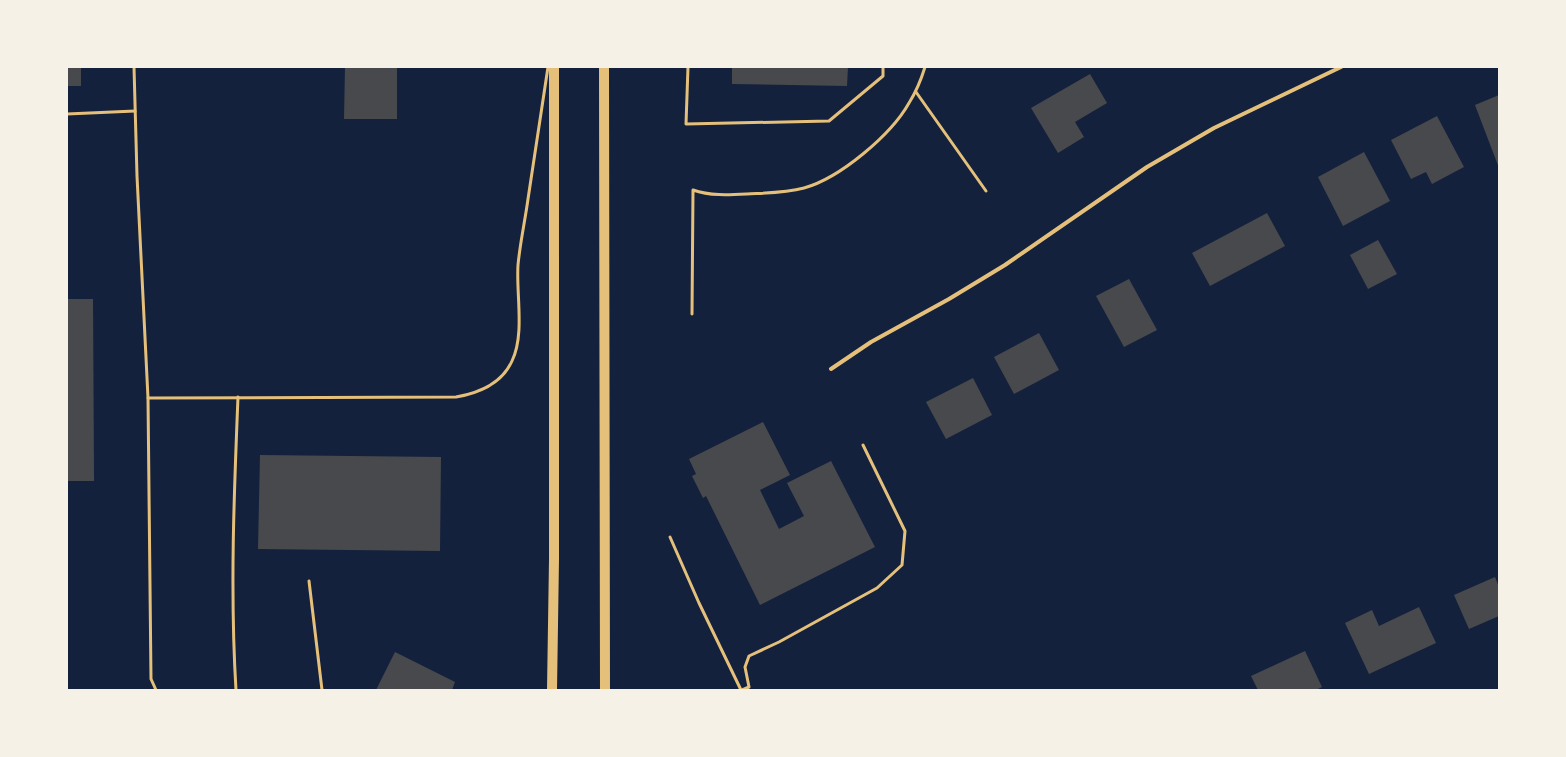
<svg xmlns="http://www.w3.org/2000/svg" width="1566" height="757" font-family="Karla,sans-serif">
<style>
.building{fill:#48494c}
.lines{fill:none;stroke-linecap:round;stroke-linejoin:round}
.service{stroke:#e5c07b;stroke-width:3}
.minor{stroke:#e5c07b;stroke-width:4}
.primary{stroke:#e5c07b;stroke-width:10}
</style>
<rect width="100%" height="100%" fill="#14213d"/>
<g class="building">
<rect x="67" y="67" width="14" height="19"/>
<path d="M345,67H397V119H344Z"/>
<path d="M732,67H848L847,86L732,84Z"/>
<path d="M1090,74L1107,103L1075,122L1084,137L1058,153L1031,108Z"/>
<path d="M1499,95V168L1475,105Z"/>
<path d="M1437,116L1464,167L1432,184L1426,172L1411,179L1391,140Z"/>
<path d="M1364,152L1390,201L1343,226L1318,177Z"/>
<path d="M1267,213L1285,246L1210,286L1192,253Z"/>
<path d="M1378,240L1397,274L1368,289L1350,255Z"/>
<path d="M1129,279L1157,330L1124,347L1096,296Z"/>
<path d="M67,299H93L94,481H67Z"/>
<path d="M1039,333L1059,370L1014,394L994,357Z"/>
<path d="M973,378L992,415L946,439L926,402Z"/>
<path d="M763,422L790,475L760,490L779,529L804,516L787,483L831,461L875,547L760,605L706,496L703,498L692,476L696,474L689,459Z"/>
<path d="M260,455L441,457L440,551L258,549Z"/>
<path d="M1495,577L1499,587V616L1469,629L1454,595Z"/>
<path d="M1419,607L1436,643L1369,674L1345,623L1372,610L1379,626Z"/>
<path d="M1305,651L1322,687L1316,690H1258L1251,676Z"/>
<path d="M395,652L455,682L452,690H376Z"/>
</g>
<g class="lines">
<g class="service">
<path d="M134,67L137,176L148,398"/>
<path d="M688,67L686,124L829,121L883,76V67"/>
<path d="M916,92L986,191"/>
<path d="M67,114L135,111"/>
<path d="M692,314L693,190C710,196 728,195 747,194C766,193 785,193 804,188C840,178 891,135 909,103C916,92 921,80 925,67"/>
<path d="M670,537L699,603L741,690"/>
<path d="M309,581L322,690"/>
<path d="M156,690L151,679L148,398L456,397C479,393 502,383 512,361C525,334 516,294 518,265C520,243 525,221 528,199C535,155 541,111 548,67"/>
<path d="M236,690C230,593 234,494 238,397"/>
<path d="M742,690L749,687L745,667L749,656L779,642L877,588L902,565L905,531L863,445"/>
</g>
<path class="minor" d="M831,369L871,342L949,299L1005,265L1147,167L1214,128L1341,67"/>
<g class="primary">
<path d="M604,67L605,690"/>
<path d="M552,690L554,559V67"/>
</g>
</g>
<rect width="1566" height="757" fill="none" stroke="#f6f1e7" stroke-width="136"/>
</svg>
